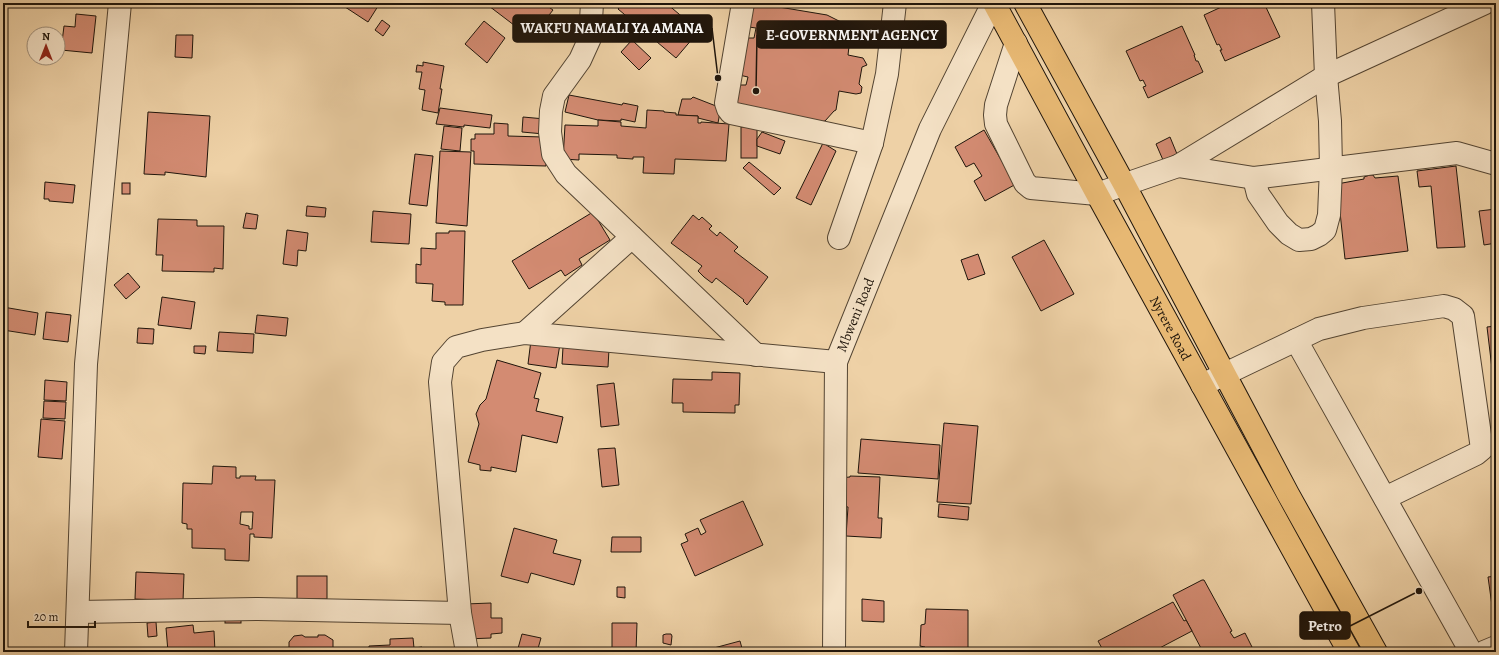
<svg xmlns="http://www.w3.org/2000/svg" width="1499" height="655" font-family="Alegreya,serif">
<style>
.building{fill:#d38b72;stroke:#1f150b;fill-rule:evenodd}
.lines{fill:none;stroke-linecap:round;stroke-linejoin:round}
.minor-casing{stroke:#534432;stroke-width:24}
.major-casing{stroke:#1f150b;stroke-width:24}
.minor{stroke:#f4e1c5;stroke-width:22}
.major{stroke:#e7b873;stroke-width:22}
.labels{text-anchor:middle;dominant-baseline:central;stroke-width:3;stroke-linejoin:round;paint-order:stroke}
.street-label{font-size:14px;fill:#1f150b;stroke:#f4e1c5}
.leader{fill:none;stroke:#1f150b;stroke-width:1.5}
.callout-dot{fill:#1f150b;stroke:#f4e1c5;stroke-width:1.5}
.callout{fill:#1f150b;stroke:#1f150b;stroke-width:1.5}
.callout-label{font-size:15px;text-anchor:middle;font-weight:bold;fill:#fff}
</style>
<rect width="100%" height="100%" fill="#eed1a6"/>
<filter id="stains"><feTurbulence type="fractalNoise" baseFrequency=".005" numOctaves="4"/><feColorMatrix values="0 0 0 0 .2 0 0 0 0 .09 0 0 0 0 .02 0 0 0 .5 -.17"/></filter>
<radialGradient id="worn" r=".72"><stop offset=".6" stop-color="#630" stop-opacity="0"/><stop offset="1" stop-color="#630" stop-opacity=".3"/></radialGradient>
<g class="building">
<path d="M339,3H380L368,22Z"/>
<path d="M485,3H543L553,10L531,38Z"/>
<path d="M623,3H666L699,31L676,58L618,9Z"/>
<path d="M1230,3H1264L1280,37L1225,61L1220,50H1222L1219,44L1217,45L1204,15Z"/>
<path d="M753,4L764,6L767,5L827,15L845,24L846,37L850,38L848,55L863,58L867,65L862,67L859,84L862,87L861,93L856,94L839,91L836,110L834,111L825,121L810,124L736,106L739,85H746L748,77L739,75L746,38H754L756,28L749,27Z"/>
<path d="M76,14L96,16L92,53L61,50L64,26L75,27Z"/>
<path d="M382,20L390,26L383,36L375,30Z"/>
<path d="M484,21L505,38L487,63L465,44Z"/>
<path d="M1182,26L1195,55H1194L1196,61H1198L1203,72L1148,98L1143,87L1146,86L1143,80L1140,81L1126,51Z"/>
<path d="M176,35H193L192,58L175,57Z"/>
<path d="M632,40L651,58L639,70L621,52Z"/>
<path d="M423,62L444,66L440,89H442L438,113L422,110L425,90L419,89L422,72H416L417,65L423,66Z"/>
<path d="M569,95L622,105L623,103L638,106L635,122L621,119V121L598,120L565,112Z"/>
<path d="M693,97L716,106L720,112L718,123L698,118V116L678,115L682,99H691Z"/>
<path d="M440,108L492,115L490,128L464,125V127L436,124Z"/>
<path d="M647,110L664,111V112L676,113V115H678L698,116V123H701V122L729,124L726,161L675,159L674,174L643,173L644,157H633V159L617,158V155L579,154V160L563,159L565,125L598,126V120L621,122V126L646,128Z"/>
<path d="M148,112L210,116L206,177L165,172V175L144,174Z"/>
<path d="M523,117L545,119L544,134L522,132Z"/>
<path d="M494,123L508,124V136L543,137L546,149V166L474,164V151H471V139H475V134H494Z"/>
<path d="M444,126L462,128L460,151L441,149Z"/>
<rect x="741" y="127" width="16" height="31"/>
<path d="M984,130L1012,179L1018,183L985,201L974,181L982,176L974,163L966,167L955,147Z"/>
<path d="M762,132L785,141L780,154L757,146V139Z"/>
<path d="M1170,137L1177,154L1163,160L1156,144Z"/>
<path d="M823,143L836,151L811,205L796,198Z"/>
<path d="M440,151L471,152L467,226L436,223Z"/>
<path d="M415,154L433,156L427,206L409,204Z"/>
<path d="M749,162L781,188L774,195L743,168Z"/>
<path d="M1456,166L1465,247L1437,248L1431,186L1419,187L1417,171Z"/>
<path d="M1370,175H1373L1375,178L1398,176L1408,251L1345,259L1337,184L1364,179V177Z"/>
<path d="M45,182L75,185L73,203L49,201V199H44Z"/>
<rect x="122" y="183" width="8" height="11"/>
<path d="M307,206L326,208L325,217L306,216Z"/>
<path d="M1496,209V243L1484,245L1479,211Z"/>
<path d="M373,211L411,214L409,244L371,242Z"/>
<path d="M593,212L610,240L579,259L582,265L565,276L561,270L529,289L512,261Z"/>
<path d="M246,213L258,215L256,229L243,228Z"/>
<path d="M693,215L699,220L702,217L712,226L709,229L717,236L720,232L738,247L734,251L768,277L747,305L743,301L744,300L716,278L712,283L704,277L698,271L702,266L671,243Z"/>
<path d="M158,219L197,220V226H224L223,269L214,268V272L162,271L163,255H156Z"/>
<path d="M287,230L308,233L306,251L298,250L297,266L283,264Z"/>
<path d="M449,231H465L463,305H445V302L432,301L433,284L416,283V264L421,265V248L436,249V233H449Z"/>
<path d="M1044,240L1074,294L1041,311L1012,257Z"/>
<path d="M978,254L985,274L968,280L961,260Z"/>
<path d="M128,273L140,287L126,299L114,285Z"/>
<path d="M162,297L195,302L191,329L158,325Z"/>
<path d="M3,307L38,313L35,335L3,330Z"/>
<path d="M46,312L71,315L68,342L43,339Z"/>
<path d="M257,315L288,318L286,336L255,333Z"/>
<path d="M1496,326V402L1487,327Z"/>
<path d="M138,328L154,329L153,344L137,343Z"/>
<path d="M219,332L254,334L253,353L217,351Z"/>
<path d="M531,340L560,344L556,368L528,364Z"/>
<path d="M194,346H206L205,354L194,353Z"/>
<path d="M563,347L609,349L608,367L562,364Z"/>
<path d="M497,360L541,373L534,398L539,399L536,411L563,417L557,443L522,435L516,472L491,467V471L480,470V465L468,462L479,424L476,414L480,405L486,399Z"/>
<path d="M712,372L740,373L739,405H735V413L683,412V403H672L673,379L712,380Z"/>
<path d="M45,380L67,382L66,401L44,400Z"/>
<path d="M614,383L619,425L601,427L597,385Z"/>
<path d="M44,401L66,402L65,419L43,418Z"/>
<path d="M41,419L65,421L62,459L38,457Z"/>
<path d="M944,423L978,426L971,504L937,502Z"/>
<path d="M861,439L940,445L938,479L858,473Z"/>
<path d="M615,448L619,485L602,487L598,449Z"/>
<path d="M213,466L236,467V478H240V476H256L255,480H275L272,538L254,537V534H250L249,561L225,560V549L192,548V529H187V524L182,523L183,483L212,484ZM241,512H253L252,529H249V526L240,524Z"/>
<path d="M850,476L880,477L878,518H882L881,538L846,536L848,507L835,505L838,478L850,477Z"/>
<path d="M743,501L763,545L695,576L681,544L688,541L685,534L698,528L701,535L706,532L700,520Z"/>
<path d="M939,504L969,507L968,520L938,517Z"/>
<path d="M514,528L557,540L553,553L581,560L574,585L531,573L528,583L501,576Z"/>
<path d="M612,537H641V552H611Z"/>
<path d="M136,572L184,574L183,601L135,599Z"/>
<rect x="297" y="576" width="30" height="23"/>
<path d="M1496,576V620H1494L1488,577Z"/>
<path d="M1202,580H1204L1232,631L1230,632L1234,638L1245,633L1254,651L1251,652H1203L1173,595Z"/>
<path d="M617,587H625V598L617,597Z"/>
<path d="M862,599L884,601V622L862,621Z"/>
<path d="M1173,602L1184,621L1186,620L1192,631L1152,652H1104L1098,641Z"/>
<path d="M491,603V618H502V633L491,634V638L466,639L465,604Z"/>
<path d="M926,609L968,610V652H925V647L920,646L921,625L925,624Z"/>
<rect x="225" y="617" width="16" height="6"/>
<path d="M156,622L157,636L148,637L147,623Z"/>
<path d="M612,623H637L636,652H612Z"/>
<path d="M193,625L194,633L214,631L215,652H168L166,628Z"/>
<path d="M522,634L541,638L537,652H517Z"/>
<path d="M666,634H671L672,636L671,645L663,643V635Z"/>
<path d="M302,635L305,637H318V635H325L333,640V652H289V642L294,636Z"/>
<path d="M413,638L414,648L422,647V652H369V646L390,645V639Z"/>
<path d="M740,641L743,652H699Z"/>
</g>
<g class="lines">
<g class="minor-casing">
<g id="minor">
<path d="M592,3L590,38L580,60L554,96L551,111L550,132L553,154L566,174L756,355"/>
<path d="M743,3L726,103L728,109L731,113L872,143"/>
<path d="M1016,43L996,105L995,115L996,124L1025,183L1031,188L1097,194L1178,166L1326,76L1485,3"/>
<path d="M1178,166L1254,178L1457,153L1496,164"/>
<path d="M1254,178L1258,194L1278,223L1289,234L1299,240L1311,239L1319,235L1325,230L1329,215L1331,168L1330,121L1326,76L1323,3"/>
<path d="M839,238L872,143L887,74L895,3"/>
<path d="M525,333L632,237"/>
<path d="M1296,340L1471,652"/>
<path d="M1202,385L1319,329L1363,318L1444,306L1454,309L1463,316L1482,449L1476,454L1385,498"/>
<path d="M78,612L258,609L460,613"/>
<path d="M76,652L86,364L120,3"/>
<path d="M467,652L460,613L440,382L443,362L456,347L482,340L525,333L836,362"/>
<path id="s1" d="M834,652L836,362L930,129L993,3"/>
<path d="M1484,652L1496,647"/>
</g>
</g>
<g class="major-casing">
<g id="major">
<path id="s2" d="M994,3L1097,194L1349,652"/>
<path d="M1025,3L1124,184L1288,494L1376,652"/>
</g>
</g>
<use href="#minor" class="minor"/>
<use href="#major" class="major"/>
</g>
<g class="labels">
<g class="street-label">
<text stroke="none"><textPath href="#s1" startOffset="341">Mbweni Road</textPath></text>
<text stroke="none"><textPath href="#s2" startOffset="370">Nyrere Road</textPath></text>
</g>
</g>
<path class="leader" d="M718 78L712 28M756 91L757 35M1419 591L1350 626"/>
<g class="callout-dot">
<circle cx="718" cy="78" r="4"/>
<circle cx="756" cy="91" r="4"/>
<circle cx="1419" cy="591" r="4"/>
</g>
<g class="callout">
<rect x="513" y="15" width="199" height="27" rx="4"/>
<rect x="757" y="21" width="189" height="27" rx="4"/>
<rect x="1300" y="612" width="50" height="27" rx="4"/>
</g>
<g class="callout-label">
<text x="612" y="33">WAKFU NAMALI YA AMANA</text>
<text x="852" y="40">E-GOVERNMENT AGENCY</text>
<text x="1325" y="631">Petro</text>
</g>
<rect width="1499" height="655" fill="none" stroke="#eed1a6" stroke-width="16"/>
<rect x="4" y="4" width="1491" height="647" fill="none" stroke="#1f150b" stroke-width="2"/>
<rect x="8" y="8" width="1483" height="639" fill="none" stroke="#1f150b"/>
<g transform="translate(46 46)"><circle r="19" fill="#f4e1c5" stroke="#9f8f7b"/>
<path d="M0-3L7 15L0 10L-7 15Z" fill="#8f2418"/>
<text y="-6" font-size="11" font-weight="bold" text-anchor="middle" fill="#1f150b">N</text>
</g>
<path d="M28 621v6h67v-6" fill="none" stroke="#1f150b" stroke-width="2"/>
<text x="34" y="621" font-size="12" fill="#1f150b" stroke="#f4e1c5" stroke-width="3" paint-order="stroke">20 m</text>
<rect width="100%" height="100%" filter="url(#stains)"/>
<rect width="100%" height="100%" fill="url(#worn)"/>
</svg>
